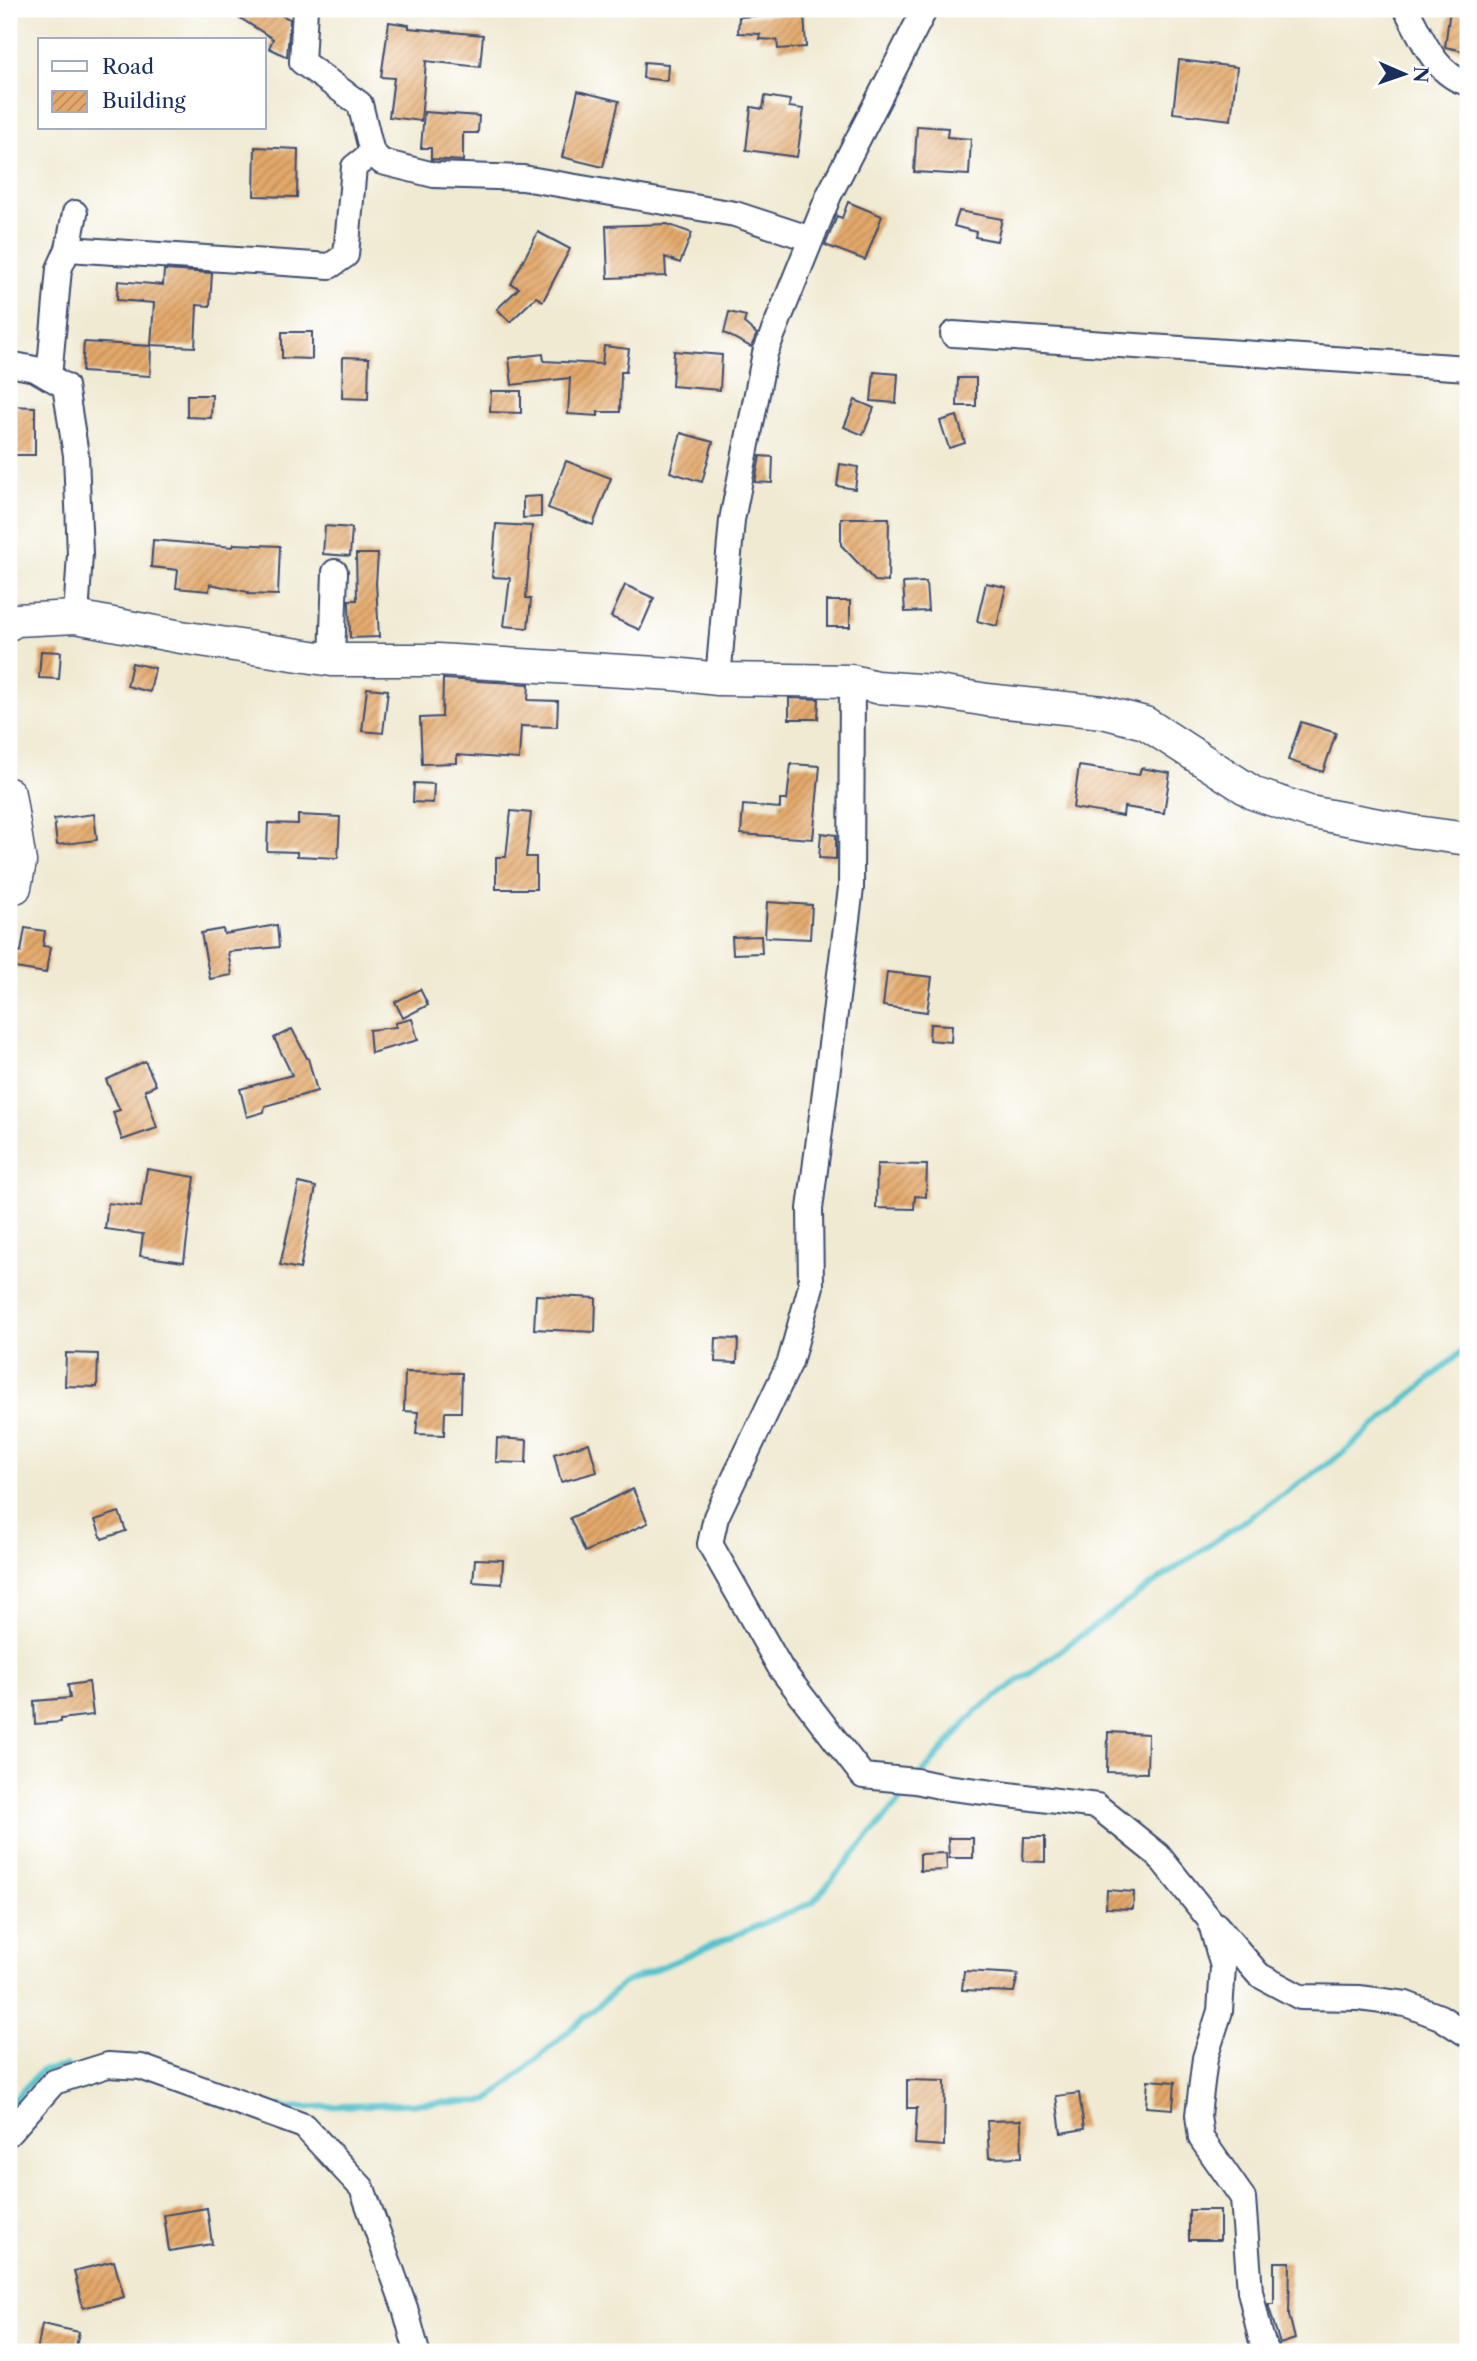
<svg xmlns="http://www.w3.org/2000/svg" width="1477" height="2361" font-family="'Libre Caslon Text',serif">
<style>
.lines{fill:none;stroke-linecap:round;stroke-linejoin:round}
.stream{stroke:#57c3ce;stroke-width:6}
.building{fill:url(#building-hatch)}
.minor-casing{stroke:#3b4b6f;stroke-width:28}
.tertiary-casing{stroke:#3b4b6f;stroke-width:35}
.minor{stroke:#fff;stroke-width:24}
.tertiary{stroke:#fff;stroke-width:32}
</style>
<defs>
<pattern id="building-hatch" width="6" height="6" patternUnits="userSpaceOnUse" patternTransform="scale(1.75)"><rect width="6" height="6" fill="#e4a96a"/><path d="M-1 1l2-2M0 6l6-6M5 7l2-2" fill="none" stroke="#b88a5a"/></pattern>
</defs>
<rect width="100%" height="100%" fill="#fff"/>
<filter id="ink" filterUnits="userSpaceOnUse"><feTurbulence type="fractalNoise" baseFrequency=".0143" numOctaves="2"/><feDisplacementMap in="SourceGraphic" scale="14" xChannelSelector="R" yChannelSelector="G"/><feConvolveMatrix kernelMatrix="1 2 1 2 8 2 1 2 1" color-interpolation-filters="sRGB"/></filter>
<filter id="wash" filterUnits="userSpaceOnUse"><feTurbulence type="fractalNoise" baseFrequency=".00686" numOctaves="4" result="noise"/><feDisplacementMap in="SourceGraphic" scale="28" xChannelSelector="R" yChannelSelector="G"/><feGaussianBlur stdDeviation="1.57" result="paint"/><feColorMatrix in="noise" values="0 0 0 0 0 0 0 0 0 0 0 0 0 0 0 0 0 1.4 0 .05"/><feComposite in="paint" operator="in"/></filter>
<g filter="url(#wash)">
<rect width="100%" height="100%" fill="#f0ead2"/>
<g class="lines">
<g class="stream">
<path d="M921,1775L975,1712L1154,1583L1343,1453L1468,1346"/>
<path d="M9,2105L41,2071L67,2066"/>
<path d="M281,2106L286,2108L488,2101L624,1983L813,1902L912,1786"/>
</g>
</g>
<g id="blocks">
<g class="building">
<path d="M226,9H268L290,19L287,57L269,48L273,39Z"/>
<path d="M1450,9L1468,11V52L1445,47Z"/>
<path d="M804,13L806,47L778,49L777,40L759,39L760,34L738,33L739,17Z"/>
<path d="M389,22L409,25V28L483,35L480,67L426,61L421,121L389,117L394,78L381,77Z"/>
<path d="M1179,60L1237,67L1231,120L1173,113Z"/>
<path d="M644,62L668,64L667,81L643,78Z"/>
<path d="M578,91L619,101L603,167L562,157Z"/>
<path d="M765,96L790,100L789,107L804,109L797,157L746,150L751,107L763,109Z"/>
<path d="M424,112L479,116L478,133H463V161L431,159V148H421Z"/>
<path d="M917,126L948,128L947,137L971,139L969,175L914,172Z"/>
<path d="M255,147L298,149L297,197L254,196Z"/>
<path d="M848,202L882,216L865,260L825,245L837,216L842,218Z"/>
<path d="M959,211L1002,219L997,241L975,237L976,232L954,226Z"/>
<path d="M667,224L692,233L680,263L665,257L666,276L608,278L606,226Z"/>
<path d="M538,232L570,249L543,301L536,297L510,322L497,309L519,288L511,284Z"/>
<path d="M164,270L212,273L210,306L197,305L195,347L151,345L154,303L117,300L118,281L163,285Z"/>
<path d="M729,312L746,316L744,323L757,334L751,347L724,333Z"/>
<path d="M282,332H312V359L282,358Z"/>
<path d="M84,342L151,346L150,376L82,372Z"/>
<path d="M604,346L629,349L626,372H621L620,412H598V416L568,414L570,378L512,385L509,358L543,354L544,361L602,364Z"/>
<path d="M674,351L722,355L720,390L672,386Z"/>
<path d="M343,357L369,358L368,399L342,398Z"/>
<path d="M874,372L898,374L896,403L871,401Z"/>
<path d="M958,378H976V406H957Z"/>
<path d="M491,391H521V413L490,412Z"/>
<path d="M187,395H212L211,418L187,417Z"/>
<path d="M855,400L874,408L863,435L844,427Z"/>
<path d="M9,406L35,407V455H9Z"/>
<path d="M957,416L965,443L949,448L940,421Z"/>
<path d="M681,433L713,442L702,482L670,472Z"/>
<path d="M760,456L773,457L772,483L755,482Z"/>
<path d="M566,461L611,478L593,525L548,508Z"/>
<path d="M840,464L858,467L855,489L837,486Z"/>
<path d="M541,496V517L523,518V497Z"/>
<path d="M841,518H889L888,582L875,581L841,545Z"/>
<path d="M496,524L532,526L526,598L531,599L528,628L504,626L510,578L492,577Z"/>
<path d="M325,526L352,528L350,556L323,554Z"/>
<path d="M153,540L233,547L234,544L280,546L278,595L248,594V592L210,584L209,591L176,588L178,570L151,567Z"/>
<path d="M356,554H378L376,583L379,637L350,638L349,600H357Z"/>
<path d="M926,582L928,611L905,612L903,583Z"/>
<path d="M986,583L1006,587L997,626L977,621Z"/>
<path d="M625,585L654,598L640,630L611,617Z"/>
<rect x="827" y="601" width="23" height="26"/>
<path d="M41,651L61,652L59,679L39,678Z"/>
<path d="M132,663L155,668L150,692L127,686Z"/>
<path d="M443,679L529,684L528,700L558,701L557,727L521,726L519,759L457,755V763L422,764L420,718L442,717Z"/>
<path d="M367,688L388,690L383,733L362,731Z"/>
<path d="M789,698L819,699L818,719H789Z"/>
<path d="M1301,722L1336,733L1323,772L1288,760Z"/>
<path d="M791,764L820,766L813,839L741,834L743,805L780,808V800H787Z"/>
<path d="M1079,766L1139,775L1141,768L1170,773L1164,813L1124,807L1123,816L1073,808Z"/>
<path d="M414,783L434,784L433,803L413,802Z"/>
<path d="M511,811L531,813L526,857H536V889H496V857H506Z"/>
<path d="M94,814L97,840L57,845L54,819Z"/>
<path d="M298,815L340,817L338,858L297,856V852L267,851L268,823L298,824Z"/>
<path d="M821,833L836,835V859L819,858Z"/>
<path d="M767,902L812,905L810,939L765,937Z"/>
<path d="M277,925L279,947L228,952L232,975L210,979L201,933L223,929L224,934Z"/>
<path d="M25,928L45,931L43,946L50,947L46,973L9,967V950L21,952Z"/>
<path d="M761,936L762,953L733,954L732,937Z"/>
<path d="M887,972L932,977L927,1012L883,1006Z"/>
<path d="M420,989L428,1005L403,1018L395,1002Z"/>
<path d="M412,1019L418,1040L371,1053L369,1030L396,1027L395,1023Z"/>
<path d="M930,1024L952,1025L951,1042L929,1040Z"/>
<path d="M292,1029L307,1058H308L317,1091L265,1106L264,1112L247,1117L240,1089L292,1075L274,1038Z"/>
<path d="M145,1061L156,1085L145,1090L157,1128L122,1140L113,1112L120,1110L106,1080Z"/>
<path d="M877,1164L927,1165L926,1197L915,1196L914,1209L876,1208Z"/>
<path d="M147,1169L195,1177L184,1262L140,1256L143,1234L105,1229L108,1203L141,1207Z"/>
<path d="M299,1183L316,1187L300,1269L280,1265Z"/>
<path d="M536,1295L596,1298L595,1332L534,1329Z"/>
<path d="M716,1338L738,1339L737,1363L715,1362Z"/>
<path d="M66,1353L98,1354L97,1387L65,1386Z"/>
<path d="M405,1372L462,1373L461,1412H445L444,1435L416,1434L418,1412L404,1411Z"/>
<path d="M497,1438L527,1440L526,1463L496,1462Z"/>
<path d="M589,1443L597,1472L561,1482L554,1454Z"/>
<path d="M633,1489L648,1523L585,1552L570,1518Z"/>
<path d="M119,1512L126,1531L102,1539L95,1520Z"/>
<path d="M475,1559L503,1560L502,1584L473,1582Z"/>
<path d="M89,1682L93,1715L61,1719V1722L35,1724L34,1701L70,1698L68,1685Z"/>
<path d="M1108,1732L1148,1734L1147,1773L1107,1772Z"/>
<path d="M1024,1837H1045V1862L1023,1861Z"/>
<path d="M948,1838H973V1858H949Z"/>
<path d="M946,1853L947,1870L920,1871V1854Z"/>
<path d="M1107,1890L1134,1892L1133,1909L1106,1908Z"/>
<path d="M964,1971L1018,1974L1014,1992L962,1990Z"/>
<path d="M907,2080L945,2081L944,2146L915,2144L917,2108H907Z"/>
<path d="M1148,2080L1175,2082L1173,2109L1146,2107Z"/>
<path d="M1079,2093L1084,2129L1061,2133L1056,2096Z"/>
<path d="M1021,2120L1022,2157L989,2158L987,2121Z"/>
<path d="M207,2208L212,2244L169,2251L164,2215Z"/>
<rect x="1189" y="2210" width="31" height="30"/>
<path d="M114,2261L124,2297L83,2308L74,2271Z"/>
<path d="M1274,2262H1290L1289,2315L1295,2339L1280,2344L1268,2304H1274Z"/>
<path d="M42,2324L79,2332L75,2352H37Z"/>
</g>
</g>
</g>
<g filter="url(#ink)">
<use href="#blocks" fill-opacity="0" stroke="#3b4b6f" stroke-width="2"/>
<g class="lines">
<g class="minor-casing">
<g id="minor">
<path d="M305,9L302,62L360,104L372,153L382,162L434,175L523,178L735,214L811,239"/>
<path d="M1406,9C1421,35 1435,76 1468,83"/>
<path d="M68,249L330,266L346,255L354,167L372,153"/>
<path d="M953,334L1468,368"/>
<path d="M9,364L35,369L65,386L76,455L80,554L76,617"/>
<path d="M49,377L59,269L68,249L75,213"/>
<path d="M332,660L335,572"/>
<path d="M718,679L732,520L765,353L829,195L925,9"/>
<path d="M852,681L851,888L810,1209L811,1286L790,1362L716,1517L710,1544L781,1669L863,1776L916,1781L944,1787L1097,1806L1158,1855L1210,1920L1223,1967L1220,2011L1205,2058L1198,2115L1201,2138L1243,2198L1250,2291L1261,2338L1267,2352"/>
<path d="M1216,1925L1259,1975L1300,1997L1359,1998L1406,2004L1440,2017L1468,2035"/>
<path d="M9,2133L54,2082L108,2065L141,2067L304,2126L362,2188L405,2308L417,2352"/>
</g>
</g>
<g class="tertiary-casing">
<g id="tertiary">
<path d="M9,624L16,620L76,617L181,637L332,660H437L674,674L718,679L852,681L876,687L932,691L987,700L1103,712L1145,723L1255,794L1309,812L1416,832L1468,839"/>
<path d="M9,794L20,862L15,887L9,889"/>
</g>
</g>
<use href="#minor" class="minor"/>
<use href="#tertiary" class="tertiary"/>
</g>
</g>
<rect width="1477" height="2361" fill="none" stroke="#fff" stroke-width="35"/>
<rect x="38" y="38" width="228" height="91" fill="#ffffff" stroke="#a4acbf" stroke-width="2"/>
<rect x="52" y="61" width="35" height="10" fill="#ffffff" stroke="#a4acbf" stroke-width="2"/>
<text x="102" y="74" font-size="21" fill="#1b2f5e">Road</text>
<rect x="52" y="91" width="35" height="21" fill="url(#building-hatch)" stroke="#a4acbf" stroke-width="2"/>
<text x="102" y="108" font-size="21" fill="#1b2f5e">Building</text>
<g transform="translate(1404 74) rotate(92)" stroke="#ffffff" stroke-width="5" paint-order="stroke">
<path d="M0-5L12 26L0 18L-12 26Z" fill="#1b2f5e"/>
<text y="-10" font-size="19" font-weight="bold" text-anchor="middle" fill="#1b2f5e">N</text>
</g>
</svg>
